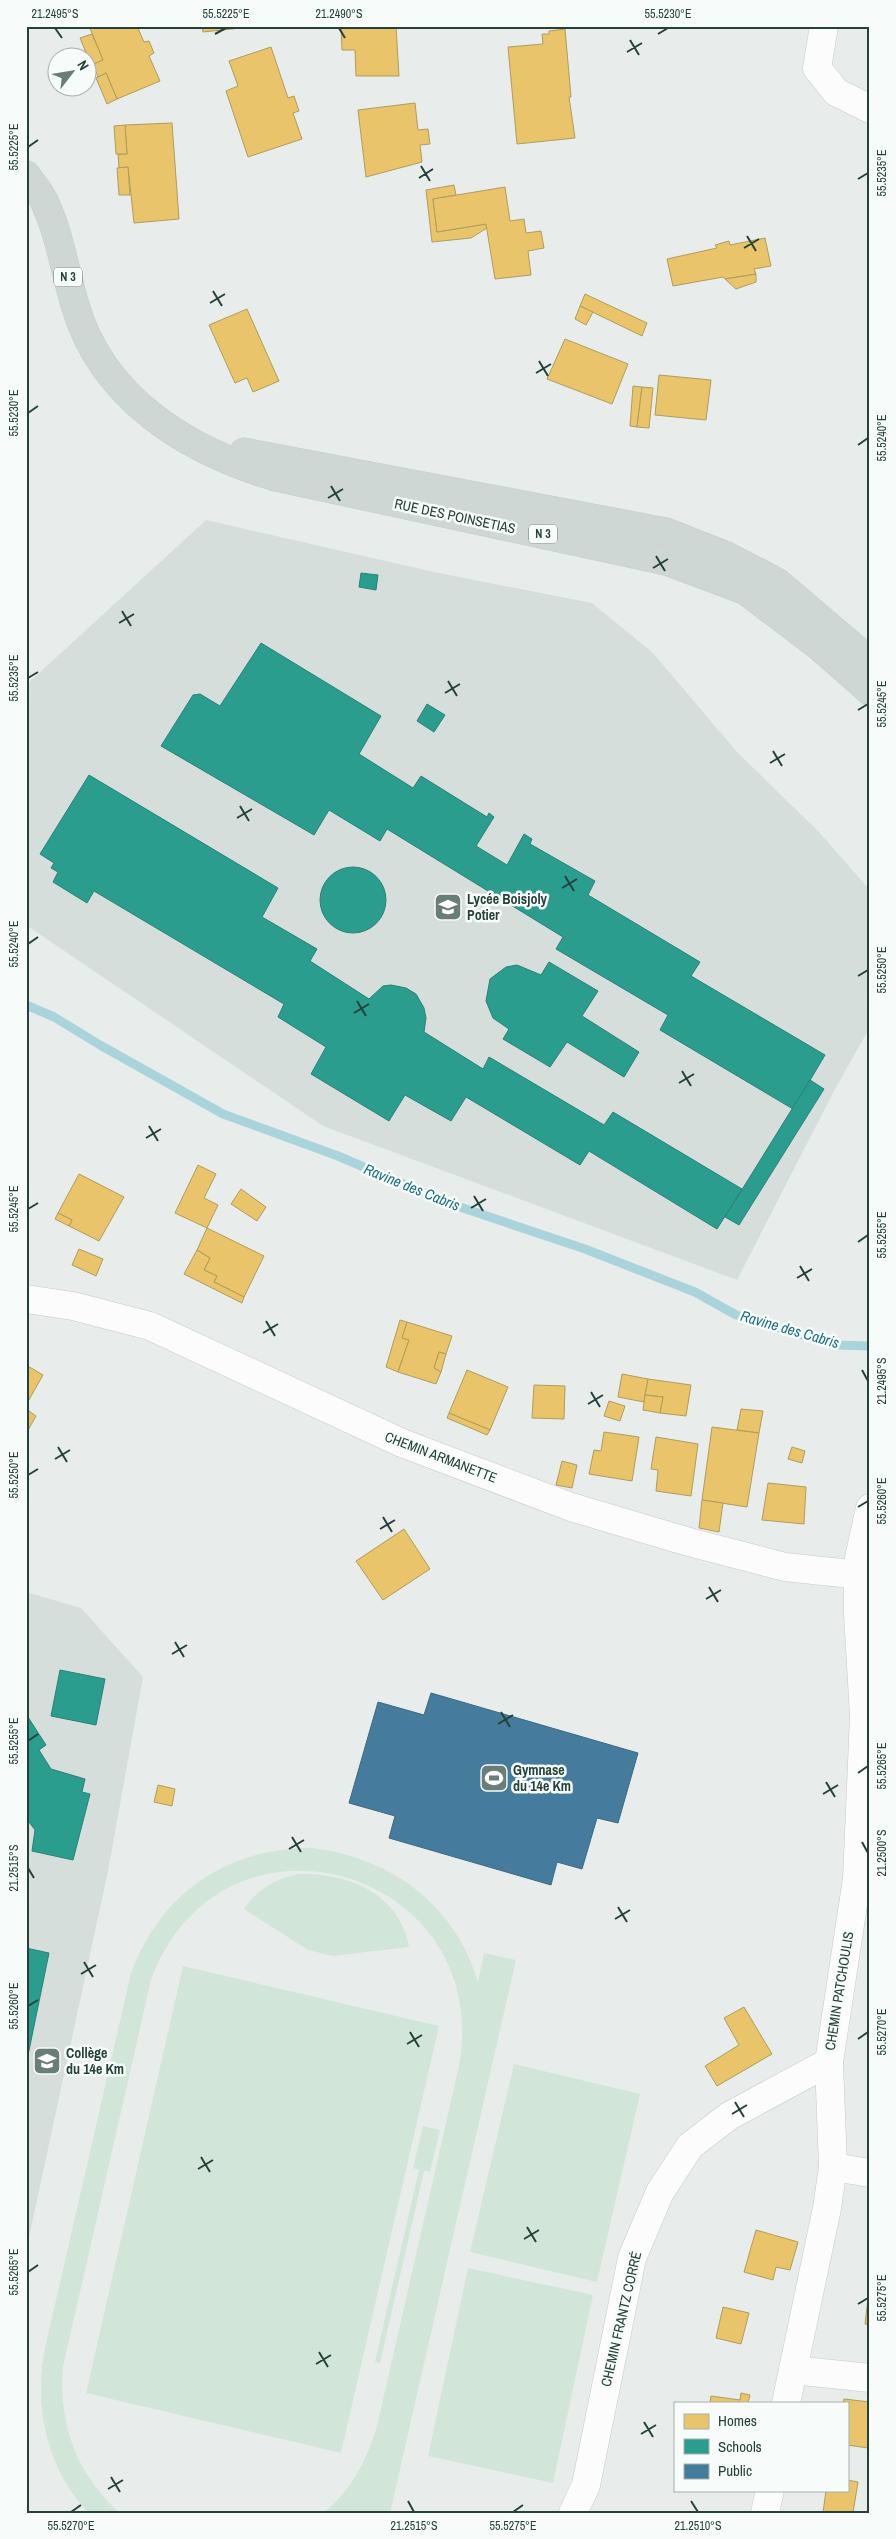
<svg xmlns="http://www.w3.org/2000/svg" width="896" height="2539" font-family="'Archivo Narrow',sans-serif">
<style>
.built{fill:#d6dedb}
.green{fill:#d1e6d8}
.homes{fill:#e9c46a;stroke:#ae9d5c}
.schools{fill:#2a9d8f;stroke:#288276}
.public{fill:#457b9d;stroke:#3b6a7f}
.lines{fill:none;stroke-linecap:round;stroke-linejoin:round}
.stream{stroke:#a9d4db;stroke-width:9}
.street-casing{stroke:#c5cac8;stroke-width:29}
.primary-casing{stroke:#c3ccc9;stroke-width:29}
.street{stroke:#fcfcfc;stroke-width:28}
.primary{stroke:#cfd7d5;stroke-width:28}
.ticks{fill:none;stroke:#24423a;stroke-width:2}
.labels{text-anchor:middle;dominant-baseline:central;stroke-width:5;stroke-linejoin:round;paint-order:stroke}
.shield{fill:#f7fbf9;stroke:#637a73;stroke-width:1}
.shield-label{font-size:12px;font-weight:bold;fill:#24423a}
.street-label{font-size:14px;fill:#24423a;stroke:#f7fbf9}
.poi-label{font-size:14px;font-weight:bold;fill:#24423a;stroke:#f7fbf9;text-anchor:start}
.water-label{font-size:15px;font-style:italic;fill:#1c6f80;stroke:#f7fbf9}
.neatline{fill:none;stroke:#24423a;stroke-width:2}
.ticks-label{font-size:12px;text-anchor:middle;fill:#24423a}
</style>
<rect width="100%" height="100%" fill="#e8edeb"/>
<g class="built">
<path d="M206,520L434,572L592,603L653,653L737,752L818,831L870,890V1027L835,1089L737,1280L323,1126L26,925V685Z"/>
<path d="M26,1592L81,1608L143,1677L108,1871L26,2251Z"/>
</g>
<g class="green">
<path d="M312,1848C390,1857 456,1905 478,1982L484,1953L516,1960L390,2513H357V2510L354,2513H323C351,2491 367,2460 377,2426L459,2066C495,1868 221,1789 151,1980L63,2367C58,2424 77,2475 120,2513H89C47,2470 33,2406 45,2348L131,1973C162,1892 226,1848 312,1848Z"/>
<path d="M298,1874C348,1872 400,1894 409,1947L333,1956L308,1950L244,1909C257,1889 276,1879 298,1874Z"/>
<path d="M183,1966L439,2026L341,2453L86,2393Z"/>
<path d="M514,2064L640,2094L597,2282L470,2252Z"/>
<path d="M423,2126L440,2130L430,2172L424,2171L380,2363L375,2362L419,2170L413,2168Z"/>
<path d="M468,2268L593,2295L553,2483L428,2456Z"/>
</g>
<g class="homes">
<path d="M89,26H137L144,42L149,41L154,53L149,56L160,81L117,99L106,73L98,77L93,64L103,60Z"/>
<path d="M202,26H260L203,32Z"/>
<path d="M341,26H396L399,76H356L355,50H342Z"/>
<path d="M565,29L571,97H569L575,138L517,144L508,47L543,44L542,34H549V31Z"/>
<path d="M92,34L103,60L91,65L80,38Z"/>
<path d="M271,47L288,98L294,96L299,111L293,113L302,139L248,157L226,91L238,86L229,61Z"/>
<path d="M106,73L117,99L107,104L96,78Z"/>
<path d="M415,103L418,130L428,129L430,144L420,145L422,162L366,177L358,110Z"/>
<path d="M172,123L179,219L134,223L128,167L119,168L118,154H127L125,125Z"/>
<path d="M125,125L127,154H116L114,126Z"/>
<path d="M128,167L130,195H119L117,168Z"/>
<path d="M454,185L456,195L433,199L437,232L486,224L487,228L471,238L432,242L426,190Z"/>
<path d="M505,187L510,221L524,219L526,233L541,231L544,248L528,251L531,275L495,279L486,224L437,232L433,199Z"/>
<path d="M765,238L771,266L754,269L756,274L725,279L723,277L673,286L667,259L717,248L715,245L729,241L730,245Z"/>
<path d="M756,274V282L736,289L725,279Z"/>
<path d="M585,294L647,323L642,336L580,306Z"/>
<path d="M580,306L593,312L586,325L575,319Z"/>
<path d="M247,309L279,381L253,392L247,378L235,383L209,325Z"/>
<path d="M565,339L628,364L612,404L547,379Z"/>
<path d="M659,375L711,380L706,420L655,415Z"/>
<path d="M633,386L642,387L637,427L630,426Z"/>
<path d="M642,387L653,388L649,428L637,427Z"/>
<path d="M198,1165L216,1174L204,1198L218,1205L207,1228L175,1213Z"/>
<path d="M79,1174L124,1197L99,1241L69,1226L72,1220L58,1213Z"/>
<path d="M241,1189L266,1207L257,1221L231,1204Z"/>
<path d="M58,1213L72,1220L69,1226L55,1219Z"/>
<path d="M207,1228L264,1256L244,1297L214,1282L217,1276L204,1270L210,1258L197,1250Z"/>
<path d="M79,1249L103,1259L96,1276L72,1265Z"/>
<path d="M197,1250L210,1258L204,1270L217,1276L214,1282L244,1297L242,1303L184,1274Z"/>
<path d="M400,1320L407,1322L402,1338L409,1340L398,1372L386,1367Z"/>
<path d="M407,1322L452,1336L446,1354L439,1352L434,1368L441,1372L436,1384L398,1372L409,1340L402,1338Z"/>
<path d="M439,1352L446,1354L441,1372L434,1368Z"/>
<path d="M26,1365L43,1375L26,1405Z"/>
<path d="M467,1370L508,1387L490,1430L449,1413Z"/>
<path d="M622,1374L648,1379L644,1402L618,1397Z"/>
<path d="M648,1379L691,1385L686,1416L660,1413L663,1397L645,1395Z"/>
<path d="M534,1385L565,1386L564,1419L532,1418Z"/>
<path d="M645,1395L663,1397L660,1413L643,1410Z"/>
<path d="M609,1401L625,1406L620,1421L604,1416Z"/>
<path d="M26,1409L36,1416L27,1432L26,1431Z"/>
<path d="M741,1409L763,1411L759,1433L737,1430Z"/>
<path d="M449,1413L490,1430L487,1435L447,1418Z"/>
<path d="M712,1427L759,1433L747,1507L702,1500Z"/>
<path d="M604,1432L639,1437L632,1481L589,1474L594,1450L601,1451Z"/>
<path d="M656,1437L698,1444L691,1496L656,1491L658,1470L651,1469Z"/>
<path d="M792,1447L805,1451L802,1463L788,1459Z"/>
<path d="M562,1461L577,1465L572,1488L556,1485Z"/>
<path d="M768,1483L806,1487L804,1524L762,1520Z"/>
<path d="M702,1500L723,1503L719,1532L699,1528Z"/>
<path d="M404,1529L430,1569L383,1600L356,1561Z"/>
<path d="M158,1785L175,1789L172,1806L154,1802Z"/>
<path d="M744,2007L772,2054L717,2086L705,2066L739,2045L724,2018Z"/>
<path d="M756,2230L798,2242L790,2270L776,2267L773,2280L744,2272Z"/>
<path d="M868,2298H870V2325L865,2324Z"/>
<path d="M723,2307L749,2313L741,2344L716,2338Z"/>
<path d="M741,2393L750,2395L748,2403H710L711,2396L740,2400Z"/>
<path d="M844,2399L870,2402L868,2448L847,2445V2403H843Z"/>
<path d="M847,2480L858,2482L853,2513H823L826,2490H847Z"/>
</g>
<g class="schools">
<path d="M361,573L378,575L376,590L359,587Z"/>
<path d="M261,643L381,716L359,754L413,788L421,776L487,817L489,813L494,817L476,846L507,865L524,834L532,839L530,844L595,881L588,895L700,962L691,976L825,1055L793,1109L660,1030L668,1015L556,949L563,937L387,829L380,841L329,810L314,835L161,746L193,695L200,694L220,706Z"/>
<path d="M427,704L445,715L434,732L417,721Z"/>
<path d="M89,775L278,888L262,917L317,949L310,961L369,999L383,986L391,985L406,988L416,994L424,1008L426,1018L424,1032L483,1069L489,1057L604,1125L613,1112L742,1189L717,1229L589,1151L580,1165L466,1097L451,1121L405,1095L389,1121L311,1074L326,1047L278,1017L284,1004L94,891L87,903L53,882L58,872L51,868L54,863L40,854Z"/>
<circle cx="353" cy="900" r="33"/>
<path d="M549,962L598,991L582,1016L639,1052L624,1077L567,1042L550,1067L503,1039L509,1029L493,1018L486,1001L490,979L506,967L517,965L541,975Z"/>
<path d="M810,1080L824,1089L739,1225L725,1217Z"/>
<path d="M60,1670L105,1679L96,1725L51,1716Z"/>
<path d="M26,1714L46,1745L39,1750L51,1769L85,1779L82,1792L90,1794L73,1860L32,1851L35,1830L26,1818Z"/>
<path d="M26,1948L49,1953L26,2065Z"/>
</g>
<path class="public" d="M431,1693L638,1753L618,1823L597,1818L582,1869L557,1862L551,1885L389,1838L395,1816L349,1803L378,1702L424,1715Z"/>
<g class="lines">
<path class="stream" d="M26,1005L54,1017L100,1045L223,1114L338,1156L448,1203L585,1249L695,1292L736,1315L836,1345L870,1346"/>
<g class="street-casing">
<g id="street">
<path d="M824,26L817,68L836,92L870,109"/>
<path d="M26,1299L73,1306L150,1326L402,1443L571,1507L689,1542L785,1567L870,1576"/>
<path d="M833,2167L870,2173"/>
<path d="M793,2370L870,2378"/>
<path d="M786,2403L827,2208L833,2167L829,2062L857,1879L864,1716L858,1614V1575L859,1558L870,1508"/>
<path d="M573,2513L586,2485L632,2258L660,2192L690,2146L729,2116L829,2062"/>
<path d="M765,2513L770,2490"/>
</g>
</g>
<g class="primary-casing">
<g id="primary">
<path d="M26,175C33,184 41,193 45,203C60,236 65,271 75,305C102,399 188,451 276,477L666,561L746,591L821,648L870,691"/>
<path d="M244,452L666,532L727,556L777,582L870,661"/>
</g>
</g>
<use href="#street" class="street"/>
<use href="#primary" class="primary"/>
</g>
<path class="ticks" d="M55,28L62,38M339,28L345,38M215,34L226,28M658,34L668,28M630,40L639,55M627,52L642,43M28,147L38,140M421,166L430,181M419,178L433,169M858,179L868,173M747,236L756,251M744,248L759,239M213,291L222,306M210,303L225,294M539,361L548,376M536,373L551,364M28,413L38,406M858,445L868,438M331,486L340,501M328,498L343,489M656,556L665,571M653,568L668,559M122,611L131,626M119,623L134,614M28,678L38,672M448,681L457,696M445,693L460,684M858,710L868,704M773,751L782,766M770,763L785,754M240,806L249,821M237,818L252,809M565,876L574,891M562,888L577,879M28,944L38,937M858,976L868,970M357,1001L366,1016M354,1013L369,1004M682,1071L691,1086M679,1083L694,1074M149,1126L158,1141M146,1138L161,1129M474,1196L483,1211M471,1208L486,1199M28,1209L38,1203M858,1242L868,1235M800,1266L809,1281M797,1278L812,1269M266,1321L275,1336M263,1333L278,1324M862,1370L868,1381M591,1392L600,1407M588,1404L603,1395M58,1447L67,1462M55,1459L70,1450M28,1475L38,1469M858,1507L868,1501M383,1517L392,1532M380,1529L395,1520M709,1587L718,1602M706,1599L721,1590M175,1642L184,1657M172,1654L187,1645M501,1712L510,1727M498,1724L513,1715M28,1741L38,1734M858,1773L868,1766M826,1782L835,1797M823,1794L838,1785M292,1837L301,1852M862,1842L868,1853M289,1849L304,1840M28,1868L34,1878M618,1907L627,1922M615,1919L630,1910M84,1962L93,1977M81,1974L96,1965M28,2006L38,2000M410,2032L419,2047M858,2039L868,2032M407,2044L422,2035M735,2102L744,2117M732,2114L747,2105M201,2157L210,2172M198,2169L213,2160M527,2227L536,2242M524,2239L539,2230M28,2272L38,2265M858,2304L868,2298M319,2352L328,2367M316,2364L331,2355M644,2422L653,2437M641,2434L656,2425M111,2477L120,2492M108,2489L123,2480M408,2501L414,2512M691,2501L698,2512M71,2512L81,2505M513,2512L523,2505"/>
<defs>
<g id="school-square" transform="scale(1.4375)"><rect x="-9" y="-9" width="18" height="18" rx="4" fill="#697e78" stroke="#f7fbf9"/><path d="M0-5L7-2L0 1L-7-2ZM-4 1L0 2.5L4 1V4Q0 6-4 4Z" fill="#fff"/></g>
<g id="stadium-square" transform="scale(1.4375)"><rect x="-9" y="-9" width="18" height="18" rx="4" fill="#697e78" stroke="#f7fbf9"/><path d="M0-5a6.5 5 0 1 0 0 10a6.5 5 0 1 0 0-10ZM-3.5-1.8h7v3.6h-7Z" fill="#fff"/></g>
</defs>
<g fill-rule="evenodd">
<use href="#school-square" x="448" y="907"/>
<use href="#stadium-square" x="494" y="1778"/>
<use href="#school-square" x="47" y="2061"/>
</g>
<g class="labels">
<g class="shield">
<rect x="54" y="267.5" width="28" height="19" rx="4"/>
<rect x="529" y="524.5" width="28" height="19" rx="4"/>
</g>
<g class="shield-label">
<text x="68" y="277">N 3</text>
<text x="543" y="534">N 3</text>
</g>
<g class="street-label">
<text transform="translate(455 516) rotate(12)">RUE DES POINSETIAS</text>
<text transform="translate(441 1457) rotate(21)">CHEMIN ARMANETTE</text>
<text transform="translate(839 1991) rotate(-81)">CHEMIN PATCHOULIS</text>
<text transform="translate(621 2319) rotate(-77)">CHEMIN FRANTZ CORRÉ</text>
</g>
<g class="poi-label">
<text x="467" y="899">Lycée Boisjoly<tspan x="467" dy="16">Potier</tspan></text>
<text x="513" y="1770">Gymnase<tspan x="513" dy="16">du 14e Km</tspan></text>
<text x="66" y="2053">Collège<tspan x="66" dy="16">du 14e Km</tspan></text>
</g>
<g class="water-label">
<text transform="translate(412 1187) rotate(22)">Ravine des Cabris</text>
<text transform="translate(790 1329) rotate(16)">Ravine des Cabris</text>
</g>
</g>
<rect width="896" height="2539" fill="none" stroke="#f7fbf9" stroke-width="55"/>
<rect x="674" y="2402" width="175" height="90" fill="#f7fbf9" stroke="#a3b1ad"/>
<rect x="684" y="2414" width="25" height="15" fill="#e9c46a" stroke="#a3b1ad"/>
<text x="718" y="2426" font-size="15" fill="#24423a">Homes</text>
<rect x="684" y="2439" width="25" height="15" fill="#2a9d8f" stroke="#a3b1ad"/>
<text x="718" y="2452" font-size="15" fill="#24423a">Schools</text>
<rect x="684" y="2464" width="25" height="15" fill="#457b9d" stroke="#a3b1ad"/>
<text x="718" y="2476" font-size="15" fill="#24423a">Public</text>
<g transform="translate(72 72) rotate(59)"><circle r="24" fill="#f7fbf9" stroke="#a3b1ad"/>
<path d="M0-4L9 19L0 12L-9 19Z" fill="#697e78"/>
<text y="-8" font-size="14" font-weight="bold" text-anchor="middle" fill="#24423a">N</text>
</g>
<rect x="28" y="28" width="840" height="2484" class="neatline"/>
<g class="ticks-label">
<text x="55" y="18">21.2495°S</text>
<text x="226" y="18">55.5225°E</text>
<text x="339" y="18">21.2490°S</text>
<text x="668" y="18">55.5230°E</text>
<text transform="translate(14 147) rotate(-90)" y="4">55.5225°E</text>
<text transform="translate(882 173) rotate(-90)" y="4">55.5235°E</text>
<text transform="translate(14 413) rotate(-90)" y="4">55.5230°E</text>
<text transform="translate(882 438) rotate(-90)" y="4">55.5240°E</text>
<text transform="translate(14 678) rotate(-90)" y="4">55.5235°E</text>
<text transform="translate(882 704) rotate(-90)" y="4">55.5245°E</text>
<text transform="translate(14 944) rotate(-90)" y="4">55.5240°E</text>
<text transform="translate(882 970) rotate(-90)" y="4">55.5250°E</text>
<text transform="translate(14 1209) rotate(-90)" y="4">55.5245°E</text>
<text transform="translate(882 1235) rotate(-90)" y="4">55.5255°E</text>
<text transform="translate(882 1381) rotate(-90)" y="4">21.2495°S</text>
<text transform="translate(14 1475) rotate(-90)" y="4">55.5250°E</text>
<text transform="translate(882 1501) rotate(-90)" y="4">55.5260°E</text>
<text transform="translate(14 1741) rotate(-90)" y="4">55.5255°E</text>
<text transform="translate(882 1766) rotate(-90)" y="4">55.5265°E</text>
<text transform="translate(882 1853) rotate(-90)" y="4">21.2500°S</text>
<text transform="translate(14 1868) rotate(-90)" y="4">21.2515°S</text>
<text transform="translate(14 2006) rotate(-90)" y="4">55.5260°E</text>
<text transform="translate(882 2032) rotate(-90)" y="4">55.5270°E</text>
<text transform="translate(14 2272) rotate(-90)" y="4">55.5265°E</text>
<text transform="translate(882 2298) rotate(-90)" y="4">55.5275°E</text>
<text x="71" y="2530">55.5270°E</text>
<text x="414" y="2530">21.2515°S</text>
<text x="513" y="2530">55.5275°E</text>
<text x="698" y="2530">21.2510°S</text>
</g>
</svg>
